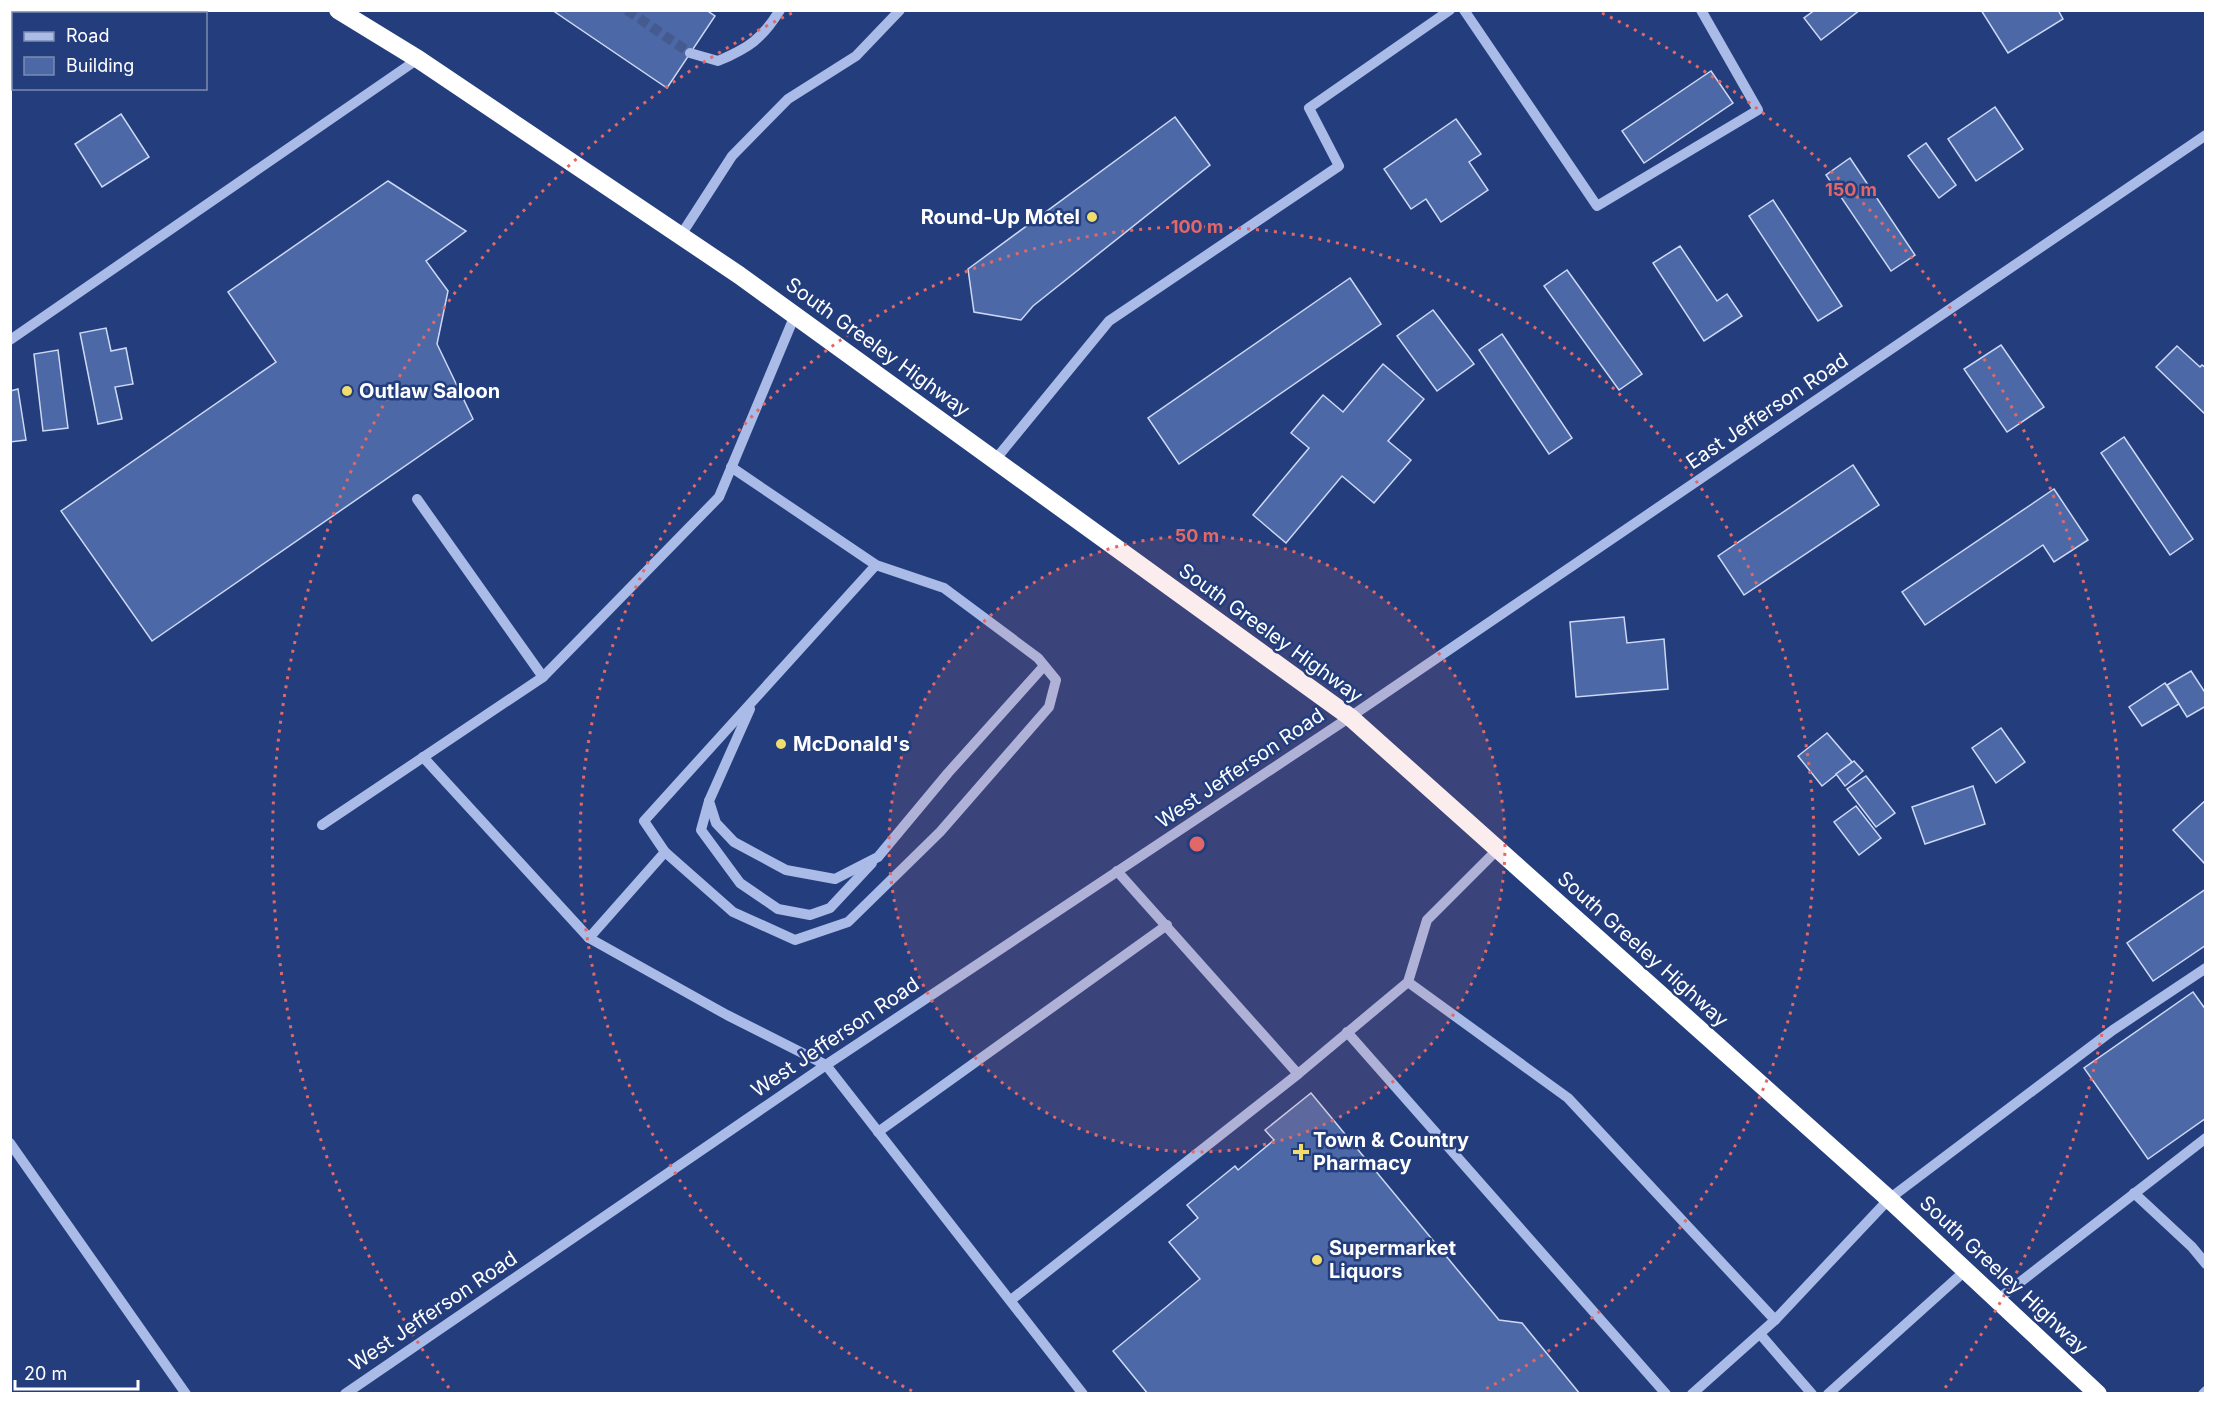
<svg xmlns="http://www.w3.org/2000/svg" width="2216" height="1404" font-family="Inter,sans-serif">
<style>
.building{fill:#4c68a6;stroke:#ccd8f4;stroke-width:1.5}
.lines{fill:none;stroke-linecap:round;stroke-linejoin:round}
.minor-tunnel{stroke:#455b90;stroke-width:10;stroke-dasharray:10 5;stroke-linecap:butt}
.minor{stroke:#a9bbe6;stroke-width:10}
.highway{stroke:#fff;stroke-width:18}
.ring{fill:none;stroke:#e26868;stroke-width:3;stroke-dasharray:3 6}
.poi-dot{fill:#f0dd6d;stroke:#243e7d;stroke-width:2}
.labels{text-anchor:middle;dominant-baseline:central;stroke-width:5;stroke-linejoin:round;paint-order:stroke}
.poi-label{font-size:20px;font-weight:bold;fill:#fff;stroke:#243e7d;text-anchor:start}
.street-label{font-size:20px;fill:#fff;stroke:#243e7d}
.centre{fill:#e26868;stroke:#243e7d;stroke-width:3}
.ring-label{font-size:18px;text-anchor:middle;font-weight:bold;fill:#e26868;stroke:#243e7d;stroke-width:5;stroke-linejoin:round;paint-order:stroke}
</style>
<rect width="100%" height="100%" fill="#243e7d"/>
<g class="building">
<path d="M10,10H47L50,14H14V49L10,52Z"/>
<path d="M552,10H706L715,16L667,88Z"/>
<path d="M1815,10H1860L1821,40L1804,18Z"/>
<path d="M1981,10H2058L2063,19L2008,53Z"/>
<path d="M1711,71L1733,103L1644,163L1622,131Z"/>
<path d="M1995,107L2023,149L1976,181L1948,139Z"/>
<path d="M121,114L149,157L102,187L75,144Z"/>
<path d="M1175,117L1210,165L1033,306L1021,320L974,312L968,269Z"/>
<path d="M1456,119L1481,154L1469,162L1488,190L1441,222L1426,199L1411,209L1384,169Z"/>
<path d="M1926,143L1956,185L1939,198L1908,156Z"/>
<path d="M1850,158L1915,255L1891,271L1826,175Z"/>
<path d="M388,181L466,231L426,261L448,291L437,344L473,419L152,641L61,511L276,362L228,292Z"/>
<path d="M1773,200L1842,306L1818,321L1749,216Z"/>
<path d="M1680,246L1717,301L1727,294L1742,316L1704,341L1653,263Z"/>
<path d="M1567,270L1642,374L1619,390L1544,286Z"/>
<path d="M1350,278L1381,324L1179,464L1148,418Z"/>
<path d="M1433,310L1474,364L1437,391L1397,336Z"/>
<path d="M106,328L111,351L126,348L133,384L115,387L122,419L98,424L80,333Z"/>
<path d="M1502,334L1572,438L1549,454L1479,350Z"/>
<path d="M2001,345L2044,407L2007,432L1964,369Z"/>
<path d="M2177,346L2200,367L2202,365L2206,368V415L2156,367Z"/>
<path d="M58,350L68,428L43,431L34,354Z"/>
<path d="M1383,364L1424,399L1388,441L1411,460L1374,503L1342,476L1286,543L1253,515L1309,448L1291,433L1323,395L1343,412Z"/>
<path d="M18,389L26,440L10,442V391Z"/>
<path d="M2124,437L2193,539L2170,555L2101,453Z"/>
<path d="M1853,465L1879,505L1744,595L1718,556Z"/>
<path d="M2054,489L2088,540L2054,562L2043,545L1925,625L1902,592Z"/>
<path d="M1624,617L1627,643L1664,639L1668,689L1576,697L1570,622Z"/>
<path d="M2191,671L2206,694V706L2187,717L2167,685Z"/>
<path d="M2165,683L2179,704L2142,726L2129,707Z"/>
<path d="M2001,728L2025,762L1996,783L1972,748Z"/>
<path d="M1827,733L1852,762L1822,786L1798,756Z"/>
<path d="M1854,761L1863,771L1845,786L1836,774Z"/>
<path d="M1866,776L1895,813L1876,827L1847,789Z"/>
<path d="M1973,786L1985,824L1925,844L1912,807Z"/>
<path d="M2206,800V865L2173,830Z"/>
<path d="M1856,806L1881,838L1859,855L1834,822Z"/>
<path d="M2206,889V945L2153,981L2127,943Z"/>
<path d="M2193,992L2206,1010V1118L2148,1159L2084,1068Z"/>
<path d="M1311,1093L1499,1320L1522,1323L1580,1394H1148L1113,1351L1200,1279L1169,1242L1198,1218L1187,1205L1235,1166L1238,1170L1274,1140L1265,1130Z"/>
</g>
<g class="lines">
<path class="minor-tunnel" d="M627,10L690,53"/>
<g class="minor">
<path d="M1464,10L1597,206L1758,110L1701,10"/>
<path d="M101,14L106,10"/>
<path d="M690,53L718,61C749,48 762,39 780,10"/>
<path d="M10,76L14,74"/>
<path d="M681,235L732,156L788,99L856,56L900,10"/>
<path d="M10,340L418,59"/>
<path d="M995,460L1109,321L1339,166L1309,108L1450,10"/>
<path d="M731,467L876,565L944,588L1038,658L1056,680L1049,707L940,832L848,922L795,940L733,912L665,852L644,821L876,565"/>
<path d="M417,499L543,677"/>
<path d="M750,709L709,801L716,823L734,842L786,870L835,879L878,857L948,773L1044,666"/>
<path d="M423,757L589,938L727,1015L826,1065L1083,1394"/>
<path d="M709,801L701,830L740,883L778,909L810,915L830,908L872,863"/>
<path d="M322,825L543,677L719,497L795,315"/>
<path d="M1117,871L1298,1074L1408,982L1427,920L1498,849"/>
<path d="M589,938L665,852"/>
<path d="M1408,982L1568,1098L1775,1320"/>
<path d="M1347,1032L1666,1394"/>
<path d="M878,1132L1167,925"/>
<path d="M10,1143L186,1394"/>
<path d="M2134,1193L2192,1247L2206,1264"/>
<path d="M1011,1300L1298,1074"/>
<path d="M1997,1300L2206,1138"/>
<path d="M1760,1334L1812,1394"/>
<path d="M345,1394L826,1065L1350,717L2206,135"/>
<path d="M1692,1394L1775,1320L1889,1199L2113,1030L2206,968"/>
<path d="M1828,1394L1966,1270"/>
<path d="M2203,1394L2206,1391"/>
</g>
<path class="highway" d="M338,10L418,59L739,275L1350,717L1889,1199L2098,1394"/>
</g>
<circle cx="1197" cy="844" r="308" fill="#e26868" fill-opacity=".12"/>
<g class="ring">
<circle cx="1197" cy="844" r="308"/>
<path d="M912 1391A617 617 0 1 1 1482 1391"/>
<path d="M449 1388A925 925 0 0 1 792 13M1602 13A925 925 0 0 1 1945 1388"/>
</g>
<g class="poi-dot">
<circle cx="1092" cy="217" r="6"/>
<circle cx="347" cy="391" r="6"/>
<circle cx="781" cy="744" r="6"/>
<path d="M1298 1143h6v6h6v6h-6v6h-6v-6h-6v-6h6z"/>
<circle cx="1317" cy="1260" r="6"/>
</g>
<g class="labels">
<g class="poi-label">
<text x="1080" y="217" text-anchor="end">Round-Up Motel</text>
<text x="359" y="391">Outlaw Saloon</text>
<text x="793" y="744">McDonald's</text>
<text x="1313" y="1140">Town &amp; Country<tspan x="1313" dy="23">Pharmacy</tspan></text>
<text x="1329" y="1248">Supermarket<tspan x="1329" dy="23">Liquors</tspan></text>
</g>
<g class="street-label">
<text transform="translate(878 347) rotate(36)">South Greeley Highway</text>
<text transform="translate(1767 411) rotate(-34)">East Jefferson Road</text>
<text transform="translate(1271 633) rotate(36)">South Greeley Highway</text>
<text transform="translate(1240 768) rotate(-34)">West Jefferson Road</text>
<text transform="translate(1643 949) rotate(42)">South Greeley Highway</text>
<text transform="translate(835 1037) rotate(-34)">West Jefferson Road</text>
<text transform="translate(2004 1275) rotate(43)">South Greeley Highway</text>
<text transform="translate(433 1311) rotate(-34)">West Jefferson Road</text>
</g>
</g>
<circle cx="1197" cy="844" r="9" class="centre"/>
<g class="ring-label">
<text x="1851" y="196">150 m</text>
<text x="1197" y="233">100 m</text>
<text x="1197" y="542">50 m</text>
</g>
<rect width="2216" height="1404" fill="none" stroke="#ffffff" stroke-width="24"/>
<rect x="12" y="12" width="195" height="78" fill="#243e7d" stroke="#7c8bb1" stroke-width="1.5"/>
<rect x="24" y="32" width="30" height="9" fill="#a9bbe6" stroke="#7c8bb1" stroke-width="1.5"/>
<text x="66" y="42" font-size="18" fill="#ffffff">Road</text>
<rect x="24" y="57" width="30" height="18" fill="#4c68a6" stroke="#7c8bb1" stroke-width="1.5"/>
<text x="66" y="72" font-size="18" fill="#ffffff">Building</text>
<path d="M15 1380v9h123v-9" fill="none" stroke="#ffffff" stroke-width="3"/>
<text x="24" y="1380" font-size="18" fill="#ffffff" stroke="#243e7d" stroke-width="4.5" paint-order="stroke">20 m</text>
</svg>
